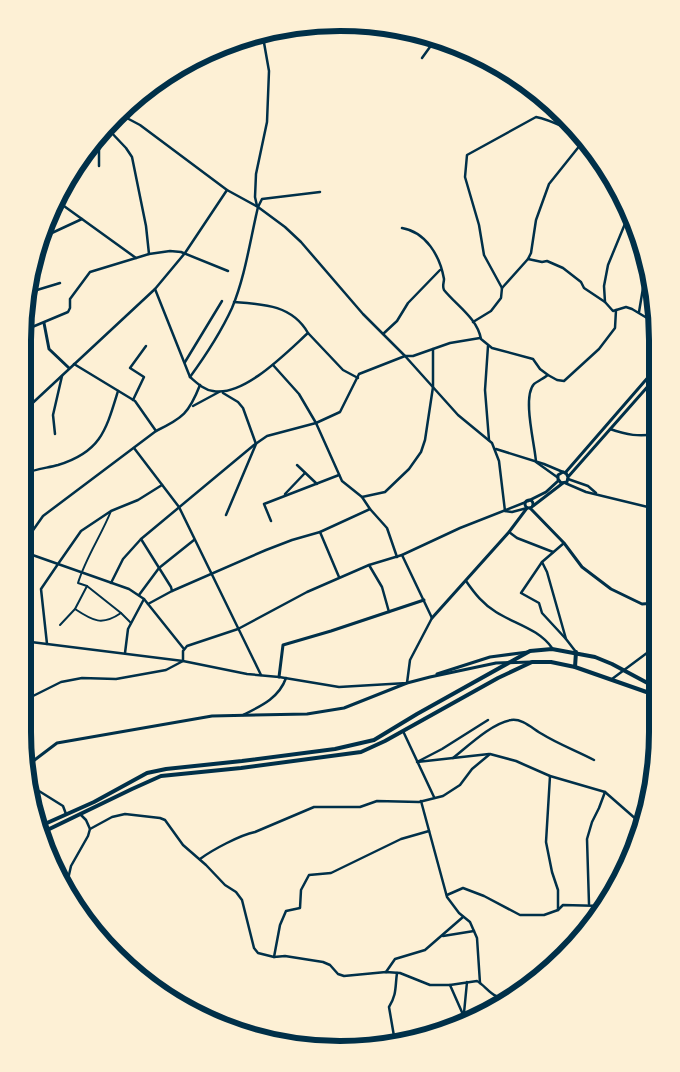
<svg xmlns="http://www.w3.org/2000/svg" width="680" height="1072" font-family="Lato,sans-serif">
<style>
.lines{fill:none;stroke-linecap:round;stroke-linejoin:round}
.pedestrian{stroke:#003049;stroke-width:2}
.minor{stroke:#003049;stroke-width:2.5}
.tertiary{stroke:#003049;stroke-width:3}
.secondary{stroke:#003049;stroke-width:3}
.primary{stroke:#003049;stroke-width:4}
.rim{fill:none;stroke:#003049;stroke-width:6}
</style>
<rect width="100%" height="100%" fill="#fdf0d5"/>
<g class="lines">
<g class="pedestrian">
<path d="M87,586L121,613"/>
<path d="M75,609C93,621 102,626 121,613L131,623"/>
<path d="M60,625L75,609L87,586L78,583C86,557 101,536 111,511"/>
</g>
<g class="minor">
<path d="M422,58L435,40"/>
<path d="M123,116L140,125L227,190L258,207L285,227L301,242L363,314L405,356L458,415L492,443L499,461L505,511"/>
<path d="M108,129L126,148L132,157L146,226L149,254"/>
<path d="M99,137V166"/>
<path d="M57,201L136,258"/>
<path d="M257,206L255,197L256,174L267,122L269,71L263,37"/>
<path d="M629,214L608,265L604,286L605,302L613,311L626,307L632,309L657,324"/>
<path d="M402,228C426,232 440,256 444,279C444,283 442,286 444,290C457,306 477,318 481,339L492,348L533,359L540,369L548,375L557,380L564,381L599,349L615,328L616,310"/>
<path d="M41,238L82,219"/>
<path d="M528,259L542,262L547,261L563,268L581,282L584,288L605,302"/>
<path d="M502,288L528,259L531,253L536,220L549,184L585,139"/>
<path d="M155,289L190,377C197,383 204,390 213,391C244,397 287,352 308,333C292,305 263,304 234,302"/>
<path d="M27,293L60,283"/>
<path d="M639,312L645,276"/>
<path d="M473,322L491,311L501,298L502,288L484,255L479,225L465,177L467,155L536,117C552,120 566,129 581,134"/>
<path d="M25,330L68,312L70,308V299L90,272L149,254L170,251L181,252L228,271"/>
<path d="M308,333L343,370L358,378"/>
<path d="M383,334L397,321L408,303L440,270"/>
<path d="M488,346L485,390L489,440"/>
<path d="M185,362L222,301"/>
<path d="M74,364L135,401L156,431"/>
<path d="M273,365L299,394L316,423L342,481L362,497L370,509L387,528L397,557"/>
<path d="M548,375C544,378 538,381 534,384C522,397 535,445 536,462L557,477"/>
<path d="M190,377C206,355 221,332 232,308C245,277 250,241 258,207L262,199L320,192"/>
<path d="M223,393L238,402L243,408L256,444L226,515"/>
<path d="M133,400L144,377L130,368L146,346"/>
<path d="M193,406L219,392"/>
<path d="M24,411L155,289L185,253L227,190"/>
<path d="M610,429C627,435 639,437 656,434"/>
<path d="M55,434L53,415L62,376"/>
<path d="M134,448L179,507L261,675"/>
<path d="M496,449L544,464L563,472"/>
<path d="M297,465L317,484"/>
<path d="M24,474C35,469 47,468 58,465C101,452 106,430 118,391"/>
<path d="M568,479L588,486L596,493"/>
<path d="M565,483L586,492L656,509"/>
<path d="M285,494L305,473"/>
<path d="M362,497L385,492L409,469L421,452L425,440L433,387V349"/>
<path d="M505,511L512,512L527,508"/>
<path d="M271,521L264,504L339,475"/>
<path d="M320,532L339,577"/>
<path d="M509,532L517,538L553,552"/>
<path d="M141,539L171,587L172,591"/>
<path d="M24,543L43,516L156,431C183,418 189,413 200,385"/>
<path d="M564,543L542,562L521,593L539,603L542,613L566,639"/>
<path d="M24,552L129,589L144,599L184,649"/>
<path d="M542,562L547,572L566,639L576,652"/>
<path d="M369,565L382,587L389,612"/>
<path d="M466,581C475,594 483,604 496,612C515,624 539,629 552,648"/>
<path d="M111,583L123,559L141,539L254,445L267,436L316,423L340,412L359,374L405,356H413L450,343L480,338"/>
<path d="M139,595L159,568L194,540"/>
<path d="M148,604L172,591L266,550L292,540L320,532L370,509"/>
<path d="M23,641L183,661L247,674L279,677L339,687L407,683L410,660L432,618L402,555"/>
<path d="M47,644L41,589L58,564L81,531L111,511L138,500L162,485"/>
<path d="M125,653L128,629L144,599"/>
<path d="M612,679L655,647"/>
<path d="M23,680L24,689L29,698"/>
<path d="M23,701L61,682L82,678L116,679L166,670L183,661V651L187,646L238,629L307,592L369,565L402,555L460,528L526,502"/>
<path d="M243,715C261,706 279,698 286,678"/>
<path d="M488,720L442,749L417,762L489,754"/>
<path d="M403,731L434,797"/>
<path d="M453,758C468,746 492,723 511,720C522,718 533,729 542,734C558,744 577,751 594,760"/>
<path d="M550,776L546,842L552,872L558,890V910"/>
<path d="M31,786L63,806L66,814"/>
<path d="M421,801L447,897L459,913L470,922L477,938L480,983"/>
<path d="M90,829L112,817L125,814L160,818L165,820L183,845L206,865L225,885L236,892L242,900L254,948L258,953L274,957L285,956L323,962L330,965L338,974L344,976L386,972L400,973L430,985H450L477,981C484,985 489,993 496,996C505,1000 515,989 523,990"/>
<path d="M200,859C212,850 240,835 255,832L314,807H360L377,801L419,802L443,796L460,785L472,769L490,754L516,761L550,776L605,792L637,820H642"/>
<path d="M66,888L71,866L88,836L90,829L86,820L80,814"/>
<path d="M447,895L463,888L484,896L520,915H544L558,910L563,905L603,906"/>
<path d="M589,904L587,839L592,822L599,808L605,792"/>
<path d="M443,936L474,931"/>
<path d="M274,957L280,925L286,911L300,908L301,890L309,875L331,873L401,839L429,831"/>
<path d="M386,972L395,959L425,950L463,917"/>
<path d="M450,985L465,1019"/>
<path d="M464,1013L467,982"/>
<path d="M228,1027L249,1026L263,1037"/>
<path d="M395,1042L389,1007C397,994 395,987 397,973"/>
</g>
<g class="tertiary">
<path d="M44,323L49,349L69,368"/>
<circle cx="529" cy="504" r="4"/>
<path d="M528,501L546,492L558,481"/>
<path d="M533,506L563,483"/>
<path d="M530,508L564,543L582,567L611,589L642,604L656,603"/>
<path d="M432,618L509,532L527,508"/>
<path d="M279,677L283,645L331,631L424,600"/>
</g>
<g class="secondary">
<path d="M565,473L657,367"/>
<path d="M568,477L566,473L563,472L558,475V479L561,483L567,482L568,477L657,376"/>
<path d="M437,674L490,657L528,652"/>
<path d="M28,765L57,743L212,716L307,714L344,708L407,683L430,677L496,663L531,662"/>
</g>
<g class="primary">
<path d="M575,667L576,652"/>
<path d="M38,827L94,802L147,773L166,769L242,761L335,749L374,740L417,714L530,651L552,649L595,657L612,664L655,687"/>
<path d="M39,834L132,789L161,776L241,768L361,752L385,741L498,678L532,662H551L575,667L655,695"/>
</g>
</g>
<path d="M0 0H680V1072H0ZM340 31H340A309 309 0 0 1 649 340V732A309 309 0 0 1 340 1041H340A309 309 0 0 1 31 732V340A309 309 0 0 1 340 31Z" fill="#fdf0d5" fill-rule="evenodd"/>
<path class="rim" d="M340 31H340A309 309 0 0 1 649 340V732A309 309 0 0 1 340 1041H340A309 309 0 0 1 31 732V340A309 309 0 0 1 340 31Z"/>
</svg>
